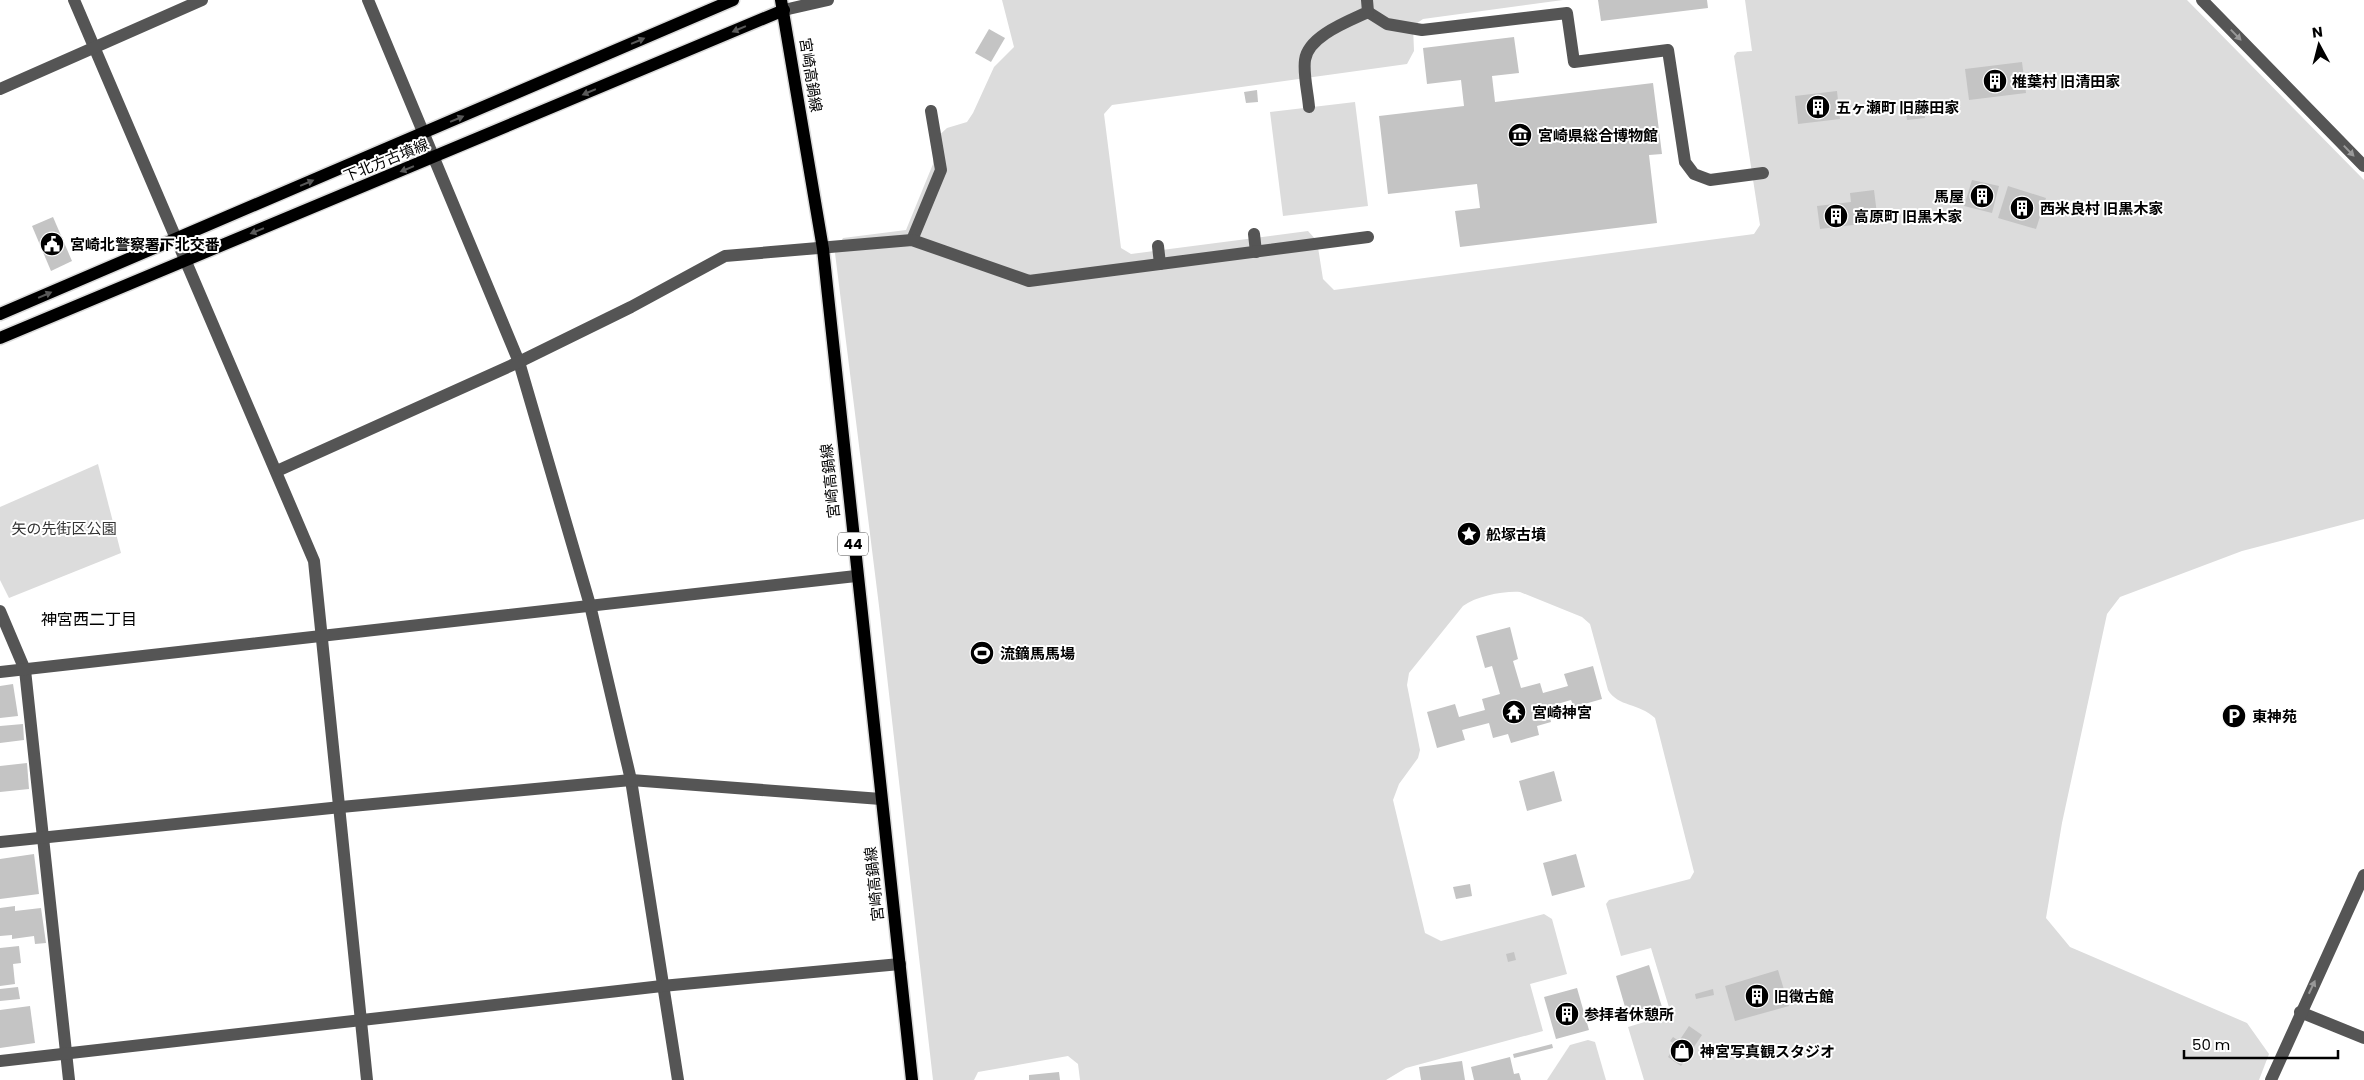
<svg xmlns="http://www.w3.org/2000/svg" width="2364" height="1080" font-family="Poppins,'Noto Sans JP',sans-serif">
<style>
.green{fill:#dcdcdc}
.building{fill:#c4c4c4}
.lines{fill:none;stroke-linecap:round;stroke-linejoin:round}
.major-casing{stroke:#dbdbdb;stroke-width:15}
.minor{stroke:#555;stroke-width:12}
.major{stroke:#000;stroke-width:12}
.oneway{fill:#595959}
.oneway2{fill:#999}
.labels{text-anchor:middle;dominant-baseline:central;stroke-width:4;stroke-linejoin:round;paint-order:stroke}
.shield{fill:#fff;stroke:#4c4c4c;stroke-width:1}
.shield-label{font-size:14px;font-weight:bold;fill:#000}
.street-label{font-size:15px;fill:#000;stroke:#fff}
.poi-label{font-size:15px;font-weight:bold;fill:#000;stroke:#fff;text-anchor:start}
.park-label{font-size:15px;fill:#333;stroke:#fff}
.neighbourhood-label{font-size:16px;fill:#000;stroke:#fff}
</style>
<rect width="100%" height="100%" fill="#fff"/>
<g class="green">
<path d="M1002,0H1563L1423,19L1413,26L1414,51L1407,64L1112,105L1104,114L1121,248L1131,254L1308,231L1317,241L1323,279L1334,290L1754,234L1760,225L1734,56L1737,52L1752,51L1745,0H2187L2364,180V519L2242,551L2120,597L2107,614L2062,823L2046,918L2070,947L2247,1023L2269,1054L2259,1080H1644L1628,1027L1671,1014L1651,948L1621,956L1606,904L1609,900L1690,879L1694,872L1655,718C1639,703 1618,707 1608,690L1590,624L1582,617L1520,592C1503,591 1477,596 1463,606L1409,673L1407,685L1420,750L1418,758L1399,784L1393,800L1425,933L1441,941L1544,914L1552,919L1567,974L1530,984L1543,1031L1406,1068L1386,1080H1080L1078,1064L1068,1056L978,1072L974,1080H933L879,606L835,253L843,238L906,230L933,164V141L947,128L967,122L973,113L994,67L1014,47Z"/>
<path d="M1355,102L1368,206L1283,216L1270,112Z"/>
<path d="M98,464L121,553L9,598L0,580V507Z"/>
<path d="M1588,1040L1595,1042L1606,1080H1547L1570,1045Z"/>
</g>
<g class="building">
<path d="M1598,0H1707L1708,8L1601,21Z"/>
<path d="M989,29L1005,38L991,62L975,53Z"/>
<path d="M1514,37L1519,73L1492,76L1495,102L1653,83L1662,154L1649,155L1657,223L1460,247L1455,211L1480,208L1477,184L1388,194L1379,116L1464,106L1461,80L1427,84L1423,48Z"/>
<path d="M2022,62L2026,93L1969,100L1965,69Z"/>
<path d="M1257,90L1258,102L1246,103L1244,92Z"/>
<path d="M1837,91L1840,119L1798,124L1795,96Z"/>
<path d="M1923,104L1925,118L1907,120L1905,106Z"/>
<path d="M1972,180L1999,186L1992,213L1964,206Z"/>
<path d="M2008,186L2046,198L2036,229L1998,218Z"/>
<path d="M1874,190L1878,222L1820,229L1817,206L1851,202L1850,193Z"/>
<path d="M53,217L72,261L51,271L32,226Z"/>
<path d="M1510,627L1518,659L1513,661L1521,688L1540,683L1543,693L1568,686L1564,674L1593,666L1602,699L1574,707L1571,700L1547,707L1551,722L1537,726L1539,735L1511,743L1508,734L1493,738L1489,723L1462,730L1465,740L1437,748L1427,712L1455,704L1459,717L1485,710L1482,699L1500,694L1492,666L1485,668L1476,636Z"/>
<path d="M13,684L18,716L0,718V686Z"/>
<path d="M23,724L24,740L0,743V726Z"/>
<path d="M27,763L29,789L0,792V766Z"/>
<path d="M1554,771L1562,801L1527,811L1519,781Z"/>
<path d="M34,854L39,894L0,899V859Z"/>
<path d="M1576,854L1585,887L1552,896L1543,863Z"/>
<path d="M1470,884L1472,896L1456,899L1453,887Z"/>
<path d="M15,906V911L41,908L46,943L35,944L34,936L12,939V935L0,936V908Z"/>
<path d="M19,946L21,963L13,964L15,984L0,986V948Z"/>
<path d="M1514,952L1516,960L1508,962L1506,954Z"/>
<path d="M1649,965L1662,1007L1628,1017L1616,976Z"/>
<path d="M1778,970L1789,1006L1735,1021L1725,986Z"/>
<path d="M18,987L20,999L0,1001V989Z"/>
<path d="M1577,988L1589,1030L1556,1039L1544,997Z"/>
<path d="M1713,989L1714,995L1696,999L1695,994Z"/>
<path d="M30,1006L35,1043L0,1048V1010Z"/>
<path d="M1689,1026L1702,1035L1681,1066L1668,1057L1676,1045L1670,1041L1673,1037L1679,1041Z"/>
<path d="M1552,1044L1553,1048L1514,1058L1513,1054Z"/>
<path d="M1510,1057L1514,1074L1519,1073L1521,1080H1474L1471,1067Z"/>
<path d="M1462,1061L1465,1080H1421L1419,1067Z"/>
<path d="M1059,1072L1060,1080H1029V1075Z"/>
</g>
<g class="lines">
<g class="major-casing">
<g id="major">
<path d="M781,0L823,249L912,1080"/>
<path d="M0,314L733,0"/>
<path d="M0,338L784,10"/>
</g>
</g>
<g class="minor">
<path d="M74,0L314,561L367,1080"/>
<path d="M368,0L519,362L590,605L631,780L678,1080"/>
<path d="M2202,0L2364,166"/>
<path d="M784,10L828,0"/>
<path d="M1368,12L1387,24L1422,30L1567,13L1574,62L1668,50L1685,162L1694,174L1710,180L1763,173"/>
<path d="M0,89L202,0"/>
<path d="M1309,107C1308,93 1303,74 1305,60C1308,36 1349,21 1368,12L1367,0"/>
<path d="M1254,234L1256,252"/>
<path d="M912,240L941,170L931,111"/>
<path d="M1158,246L1160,264"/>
<path d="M277,471L519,362L631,307L725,256L912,240L1029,281L1368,237"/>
<path d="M0,611L25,670L69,1080"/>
<path d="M0,672L856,576"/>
<path d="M0,842L341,807L631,780L881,799"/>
<path d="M2300,1012L2364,1038"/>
<path d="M0,1061L662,986L900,964"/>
<path d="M2271,1080L2364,875"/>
</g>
<use href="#major" class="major"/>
</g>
<defs><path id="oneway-solid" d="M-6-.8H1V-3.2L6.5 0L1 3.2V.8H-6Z" transform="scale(1.25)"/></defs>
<g class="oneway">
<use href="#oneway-solid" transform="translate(739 29) rotate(157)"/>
<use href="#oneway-solid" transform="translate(638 41) rotate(-23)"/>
<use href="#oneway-solid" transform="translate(589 92) rotate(157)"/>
<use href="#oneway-solid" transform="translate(457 119) rotate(-23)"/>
<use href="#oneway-solid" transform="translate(407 169) rotate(158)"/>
<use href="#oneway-solid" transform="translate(307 183) rotate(-23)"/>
<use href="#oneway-solid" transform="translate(257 231) rotate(158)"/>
<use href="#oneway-solid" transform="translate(45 295) rotate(-23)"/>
</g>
<g class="oneway2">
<use href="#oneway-solid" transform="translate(2236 35) rotate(46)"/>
<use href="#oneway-solid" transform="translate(2349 151) rotate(46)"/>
<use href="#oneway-solid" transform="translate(2312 987) rotate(-65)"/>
</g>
<defs>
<g id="building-disc" transform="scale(1.25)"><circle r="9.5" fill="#000" stroke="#fff"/><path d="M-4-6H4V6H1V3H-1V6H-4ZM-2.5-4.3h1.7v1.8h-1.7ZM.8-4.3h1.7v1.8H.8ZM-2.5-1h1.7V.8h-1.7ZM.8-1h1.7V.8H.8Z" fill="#fff"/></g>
<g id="museum-disc" transform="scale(1.25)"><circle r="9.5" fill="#000" stroke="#fff"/><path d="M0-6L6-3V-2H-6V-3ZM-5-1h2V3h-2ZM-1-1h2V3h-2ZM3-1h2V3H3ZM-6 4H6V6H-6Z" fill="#fff"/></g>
<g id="civic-disc" transform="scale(1.25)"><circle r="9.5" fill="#000" stroke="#fff"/><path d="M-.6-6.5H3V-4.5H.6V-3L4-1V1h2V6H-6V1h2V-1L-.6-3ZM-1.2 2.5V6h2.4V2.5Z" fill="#fff"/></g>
<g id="sight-disc" transform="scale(1.25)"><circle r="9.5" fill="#000" stroke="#fff"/><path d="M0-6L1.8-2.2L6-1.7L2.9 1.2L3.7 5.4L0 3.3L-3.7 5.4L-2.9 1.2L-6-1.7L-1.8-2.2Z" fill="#fff"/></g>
<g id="stadium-disc" transform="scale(1.25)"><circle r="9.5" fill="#000" stroke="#fff"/><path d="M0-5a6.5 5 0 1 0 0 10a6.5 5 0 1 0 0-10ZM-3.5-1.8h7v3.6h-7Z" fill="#fff"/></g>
<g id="temple-disc" transform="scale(1.25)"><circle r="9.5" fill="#000" stroke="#fff"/><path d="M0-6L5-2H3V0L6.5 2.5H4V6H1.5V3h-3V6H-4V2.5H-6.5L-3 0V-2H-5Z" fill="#fff"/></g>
<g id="parking-disc" transform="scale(1.25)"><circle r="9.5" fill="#000" stroke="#fff"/><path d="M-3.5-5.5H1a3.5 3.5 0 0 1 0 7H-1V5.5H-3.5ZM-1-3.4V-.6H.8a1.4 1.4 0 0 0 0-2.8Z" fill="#fff"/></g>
<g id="shop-disc" transform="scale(1.25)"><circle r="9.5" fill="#000" stroke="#fff"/><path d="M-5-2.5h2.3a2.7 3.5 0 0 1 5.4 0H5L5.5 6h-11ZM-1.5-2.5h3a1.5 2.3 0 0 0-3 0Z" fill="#fff"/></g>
</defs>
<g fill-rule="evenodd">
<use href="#building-disc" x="1995" y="81"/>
<use href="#building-disc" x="1818" y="107"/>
<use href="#museum-disc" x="1520" y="135"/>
<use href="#building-disc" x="1982" y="196"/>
<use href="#building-disc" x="2022" y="208"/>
<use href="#building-disc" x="1836" y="216"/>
<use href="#civic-disc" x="52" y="244"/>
<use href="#sight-disc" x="1469" y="534"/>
<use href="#stadium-disc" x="982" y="653"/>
<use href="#temple-disc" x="1514" y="712"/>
<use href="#parking-disc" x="2234" y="716"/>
<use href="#building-disc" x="1757" y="996"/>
<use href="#building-disc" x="1567" y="1014"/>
<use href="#shop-disc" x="1682" y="1051"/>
</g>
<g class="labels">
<rect class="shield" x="838" y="532.5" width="30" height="23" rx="4"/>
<g class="shield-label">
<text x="853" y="544">44</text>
</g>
<g class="street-label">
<text transform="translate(811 75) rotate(81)">宮崎高鍋線</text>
<text transform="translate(386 160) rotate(-22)">下北方古墳線</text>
<text transform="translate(830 481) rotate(-96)">宮崎高鍋線</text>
<text transform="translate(874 884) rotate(-96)">宮崎高鍋線</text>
</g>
<g class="poi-label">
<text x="2012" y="81">椎葉村 旧清田家</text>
<text x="1836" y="107">五ヶ瀬町 旧藤田家</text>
<text x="1538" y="135">宮崎県総合博物館</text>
<text x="1964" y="196" text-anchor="end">馬屋</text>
<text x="2040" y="208">西米良村 旧黒木家</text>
<text x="1854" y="216">高原町 旧黒木家</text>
<text x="70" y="244">宮崎北警察署下北交番</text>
<text x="1486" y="534">舩塚古墳</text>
<text x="1000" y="653">流鏑馬馬場</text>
<text x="1532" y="712">宮崎神宮</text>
<text x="2252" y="716">東神苑</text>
<text x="1774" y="996">旧徴古館</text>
<text x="1584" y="1014">参拝者休憩所</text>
<text x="1700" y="1051">神宮写真観スタジオ</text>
</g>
<g class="park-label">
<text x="64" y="528">矢の先街区公園</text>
</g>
<g class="neighbourhood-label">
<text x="89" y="619">神宮西二丁目</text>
</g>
</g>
<g transform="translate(2319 45) rotate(353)" stroke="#ffffff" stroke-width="4" paint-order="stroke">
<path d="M0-4L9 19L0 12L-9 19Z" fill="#000000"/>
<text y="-8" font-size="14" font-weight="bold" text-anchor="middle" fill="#000000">N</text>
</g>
<path d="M2184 1050v8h154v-8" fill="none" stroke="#000000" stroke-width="2.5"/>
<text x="2192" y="1050" font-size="15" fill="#000000" stroke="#ffffff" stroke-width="4" paint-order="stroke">50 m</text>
</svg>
